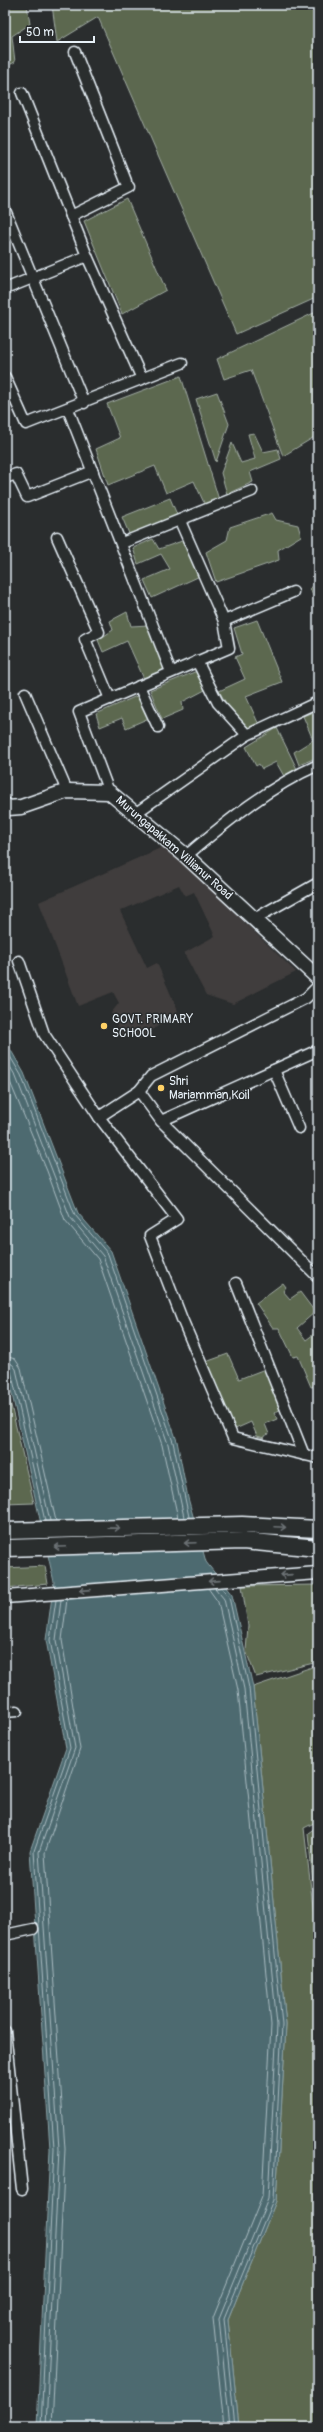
<svg xmlns="http://www.w3.org/2000/svg" width="323" height="2432" font-family="Pangolin,sans-serif">
<style>
.built{fill:#403d3d}
.green{fill:#5b6850;stroke:#a2aca4}
.water{fill:#4d6b70;stroke:#8ba1a6}
.lines{fill:none;stroke-linecap:round;stroke-linejoin:round}
.shore{stroke:#aabbc2;stroke-width:1}
.minor-casing{stroke:#e8f1f8;stroke-width:13}
.tertiary-casing{stroke:#e8f1f8;stroke-width:15}
.secondary-casing{stroke:#e8f1f8;stroke-width:17}
.trunk-casing{stroke:#e8f1f8;stroke-width:19}
.minor{stroke:#2a2d2e;stroke-width:10}
.tertiary{stroke:#2a2d2e;stroke-width:12}
.secondary{stroke:#2a2d2e;stroke-width:14}
.trunk{stroke:#2a2d2e;stroke-width:16}
.oneway{stroke:#6c7275}
.poi-dot{fill:#ffd166;stroke:#2a2d2e;stroke-width:1.5}
.labels{text-anchor:middle;dominant-baseline:central;stroke-width:3;stroke-linejoin:round;paint-order:stroke}
.street-label{font-size:12px;fill:#e8f1f8;stroke:#2a2d2e}
.poi-label{font-size:12px;fill:#e8f1f8;stroke:#2a2d2e;text-anchor:start}
</style>
<rect width="100%" height="100%" fill="#2a2d2e"/>
<filter id="ink" filterUnits="userSpaceOnUse"><feTurbulence type="fractalNoise" baseFrequency=".025" numOctaves="2"/><feDisplacementMap in="SourceGraphic" scale="8" xChannelSelector="R" yChannelSelector="G"/><feConvolveMatrix kernelMatrix="1 2 1 2 8 2 1 2 1" color-interpolation-filters="sRGB"/></filter>
<g filter="url(#ink)">
<path class="built" d="M165,846L296,972L233,1004L206,995L184,953L215,936L194,892L185,896L179,885L120,911L147,968L157,963L178,1011L139,1040L133,1033L124,1038L111,1013L119,1003L113,992L78,1006L39,902Z"/>
<g class="green">
<path d="M5,5H27L30,24L12,36L15,62L5,67Z"/>
<path d="M52,5H318V297L236,334L98,17L57,42Z"/>
<path d="M127,199L166,290L122,314L84,221Z"/>
<path d="M318,311V441L316,436L283,456L251,370L224,379L217,359Z"/>
<path d="M181,376L219,500L205,505L194,481L166,493L155,466L108,485L96,449L120,438L107,404Z"/>
<path d="M217,392L229,424L216,462L196,399Z"/>
<path d="M254,433L263,452L278,449L281,459L250,472L253,482L227,494L221,473L232,443L241,463L255,459L248,434Z"/>
<path d="M170,498L178,517L130,536L122,517Z"/>
<path d="M272,513L276,520L298,525L301,536L278,550L279,560L216,582L206,552L227,540L230,527Z"/>
<path d="M153,539L159,549L185,540L200,576L152,598L144,580L170,569L161,554L138,564L133,548Z"/>
<path d="M318,584V609L310,588Z"/>
<path d="M127,612L131,626L149,625L168,669L144,679L127,641L103,652L98,640L113,630L110,621Z"/>
<path d="M257,620L282,682L246,696L259,725L247,730L227,705L219,691L245,679L235,657L242,654L234,628Z"/>
<path d="M197,671L205,690L182,702L183,710L162,719L150,690Z"/>
<path d="M139,695L149,718L126,728L122,718L100,727L96,714Z"/>
<path d="M318,710V757L299,765L294,752L313,740L303,716Z"/>
<path d="M277,728L297,769L285,778L276,762L262,769L259,764L256,766L246,747Z"/>
<path d="M283,1283L286,1287L283,1291L290,1299L300,1292L315,1312L297,1328L306,1340L318,1331V1386L311,1387L298,1356L293,1357L279,1328H273L256,1303Z"/>
<path d="M228,1354L239,1379L265,1369L281,1409L274,1413L277,1419L265,1424L269,1434L264,1436V1438L257,1436L251,1422L233,1430L203,1363Z"/>
<path d="M5,1380L34,1503L5,1504Z"/>
<path d="M45,1566L48,1584L5,1588V1568Z"/>
<path d="M318,1585V1662L256,1677L246,1651L248,1626L242,1586Z"/>
<path d="M318,1665V1821L304,1828L318,1950V2427H239L228,2320L276,2201L286,2025L253,1687Z"/>
<path d="M318,1826V1934L308,1833Z"/>
</g>
<path class="water" d="M5,1040L24,1073L78,1213L111,1251L177,1441L188,1498L206,1562L232,1595L253,1687L286,2025L276,2201L228,2320L239,2427H37L50,2149L30,1851L66,1748L46,1640L54,1582L5,1363Z"/>
<g class="lines">
<g class="shore">
<path d="M5,1048L21,1075L75,1215L108,1254L173,1442L189,1517"/>
<path d="M5,1058L16,1077L70,1217L103,1256L168,1444L184,1517"/>
<path d="M5,1070L47,1171L65,1220L98,1259L162,1445L178,1518"/>
<path d="M5,1356L15,1359L21,1368L56,1521"/>
<path d="M5,1362L12,1364L16,1369L50,1521"/>
<path d="M5,1367L11,1371L45,1521"/>
<path d="M221,1587L229,1597L249,1688L282,2025L273,2200L224,2319L235,2427"/>
<path d="M208,1588L218,1602L238,1690L271,2025L262,2197L213,2318L224,2427"/>
<path d="M215,1588L224,1599L244,1689L277,2025L268,2199L219,2319L230,2427"/>
<path d="M41,2427L54,2149L34,1851L70,1748L50,1640L56,1600"/>
<path d="M46,2427L59,2149L39,1852L75,1748L56,1640L61,1600"/>
<path d="M52,2427L65,2149L45,1853L80,1749L62,1640L67,1599"/>
</g>
<g class="minor-casing">
<g id="minor">
<path d="M75,52L126,181"/>
<path d="M22,93L87,256L142,379"/>
<path d="M5,210L84,403"/>
<path d="M71,216L129,187"/>
<path d="M5,289L87,256"/>
<path d="M5,377L26,424L182,363"/>
<path d="M68,409L171,672"/>
<path d="M5,478L16,474L27,497L93,471"/>
<path d="M57,537L99,632L85,639L110,699"/>
<path d="M122,543L252,491"/>
<path d="M224,621L293,592"/>
<path d="M197,661L218,703L247,735"/>
<path d="M139,686L158,727"/>
<path d="M25,693L67,791"/>
<path d="M109,792L79,712L229,648L224,621L180,521"/>
<path d="M136,813L247,735L318,702"/>
<path d="M186,856C226,822 270,786 318,765"/>
<path d="M256,918L318,883"/>
<path d="M19,961L44,1034L99,1117L177,1219L150,1236L182,1319L233,1438L318,1458"/>
<path d="M274,1070L299,1128"/>
<path d="M139,1091L161,1121L318,1277"/>
<path d="M99,1117L139,1091L151,1076L306,998L318,986"/>
<path d="M161,1121L318,1050"/>
<path d="M236,1283L304,1455"/>
<path d="M5,1712L17,1711"/>
<path d="M5,1935L33,1929"/>
<path d="M5,2031L22,2189"/>
</g>
</g>
<g class="tertiary-casing">
<path id="tertiary" d="M5,1597L318,1573"/>
</g>
<g class="secondary-casing">
<path id="secondary" d="M5,805L8,808L21,807L67,791L109,792L186,856L318,978"/>
</g>
<g class="trunk-casing">
<g id="trunk">
<path d="M5,1531L242,1525L318,1529"/>
<path d="M5,1548L243,1541L318,1548"/>
</g>
</g>
<use href="#minor" class="minor"/>
<use href="#tertiary" class="tertiary"/>
<use href="#secondary" class="secondary"/>
<use href="#trunk" class="trunk"/>
</g>
<defs><path id="oneway-shaft" d="M-6 0H5M1.5-3L5.5 0L1.5 3" fill="none" stroke-width="1.6" stroke-linecap="round" stroke-linejoin="round"/></defs>
<g class="oneway">
<use href="#oneway-shaft" transform="translate(280 1527) rotate(3)"/>
<use href="#oneway-shaft" transform="translate(114 1528) rotate(-1)"/>
<use href="#oneway-shaft" transform="translate(190 1543) rotate(178)"/>
<use href="#oneway-shaft" transform="translate(60 1547) rotate(178)"/>
<use href="#oneway-shaft" transform="translate(286 1575) rotate(176)"/>
<use href="#oneway-shaft" transform="translate(214 1581) rotate(176)"/>
<use href="#oneway-shaft" transform="translate(85 1590) rotate(176)"/>
</g>
</g>
<g class="poi-dot">
<circle cx="104" cy="1026" r="4"/>
<circle cx="161" cy="1088" r="4"/>
</g>
<g class="labels">
<g class="street-label">
<text transform="translate(174 848) rotate(41)">Murungapakkam Villianur Road</text>
</g>
<g class="poi-label">
<text x="112" y="1019">GOVT. PRIMARY<tspan x="112" dy="14">SCHOOL</tspan></text>
<text x="169" y="1081">Shri<tspan x="169" dy="14">Mariamman Koil</tspan></text>
</g>
</g>
<rect width="323" height="2432" fill="none" stroke="#2a2d2e" stroke-width="20"/>
<rect x="10" y="10" width="303" height="2412" fill="none" stroke="#e8f1f8" stroke-width="1.5" filter="url(#ink)"/>
<path d="M20 36v6h74v-6" fill="none" stroke="#e8f1f8" stroke-width="2"/>
<text x="26" y="36" font-size="12" fill="#e8f1f8" stroke="#2a2d2e" stroke-width="3" paint-order="stroke">50 m</text>
</svg>
